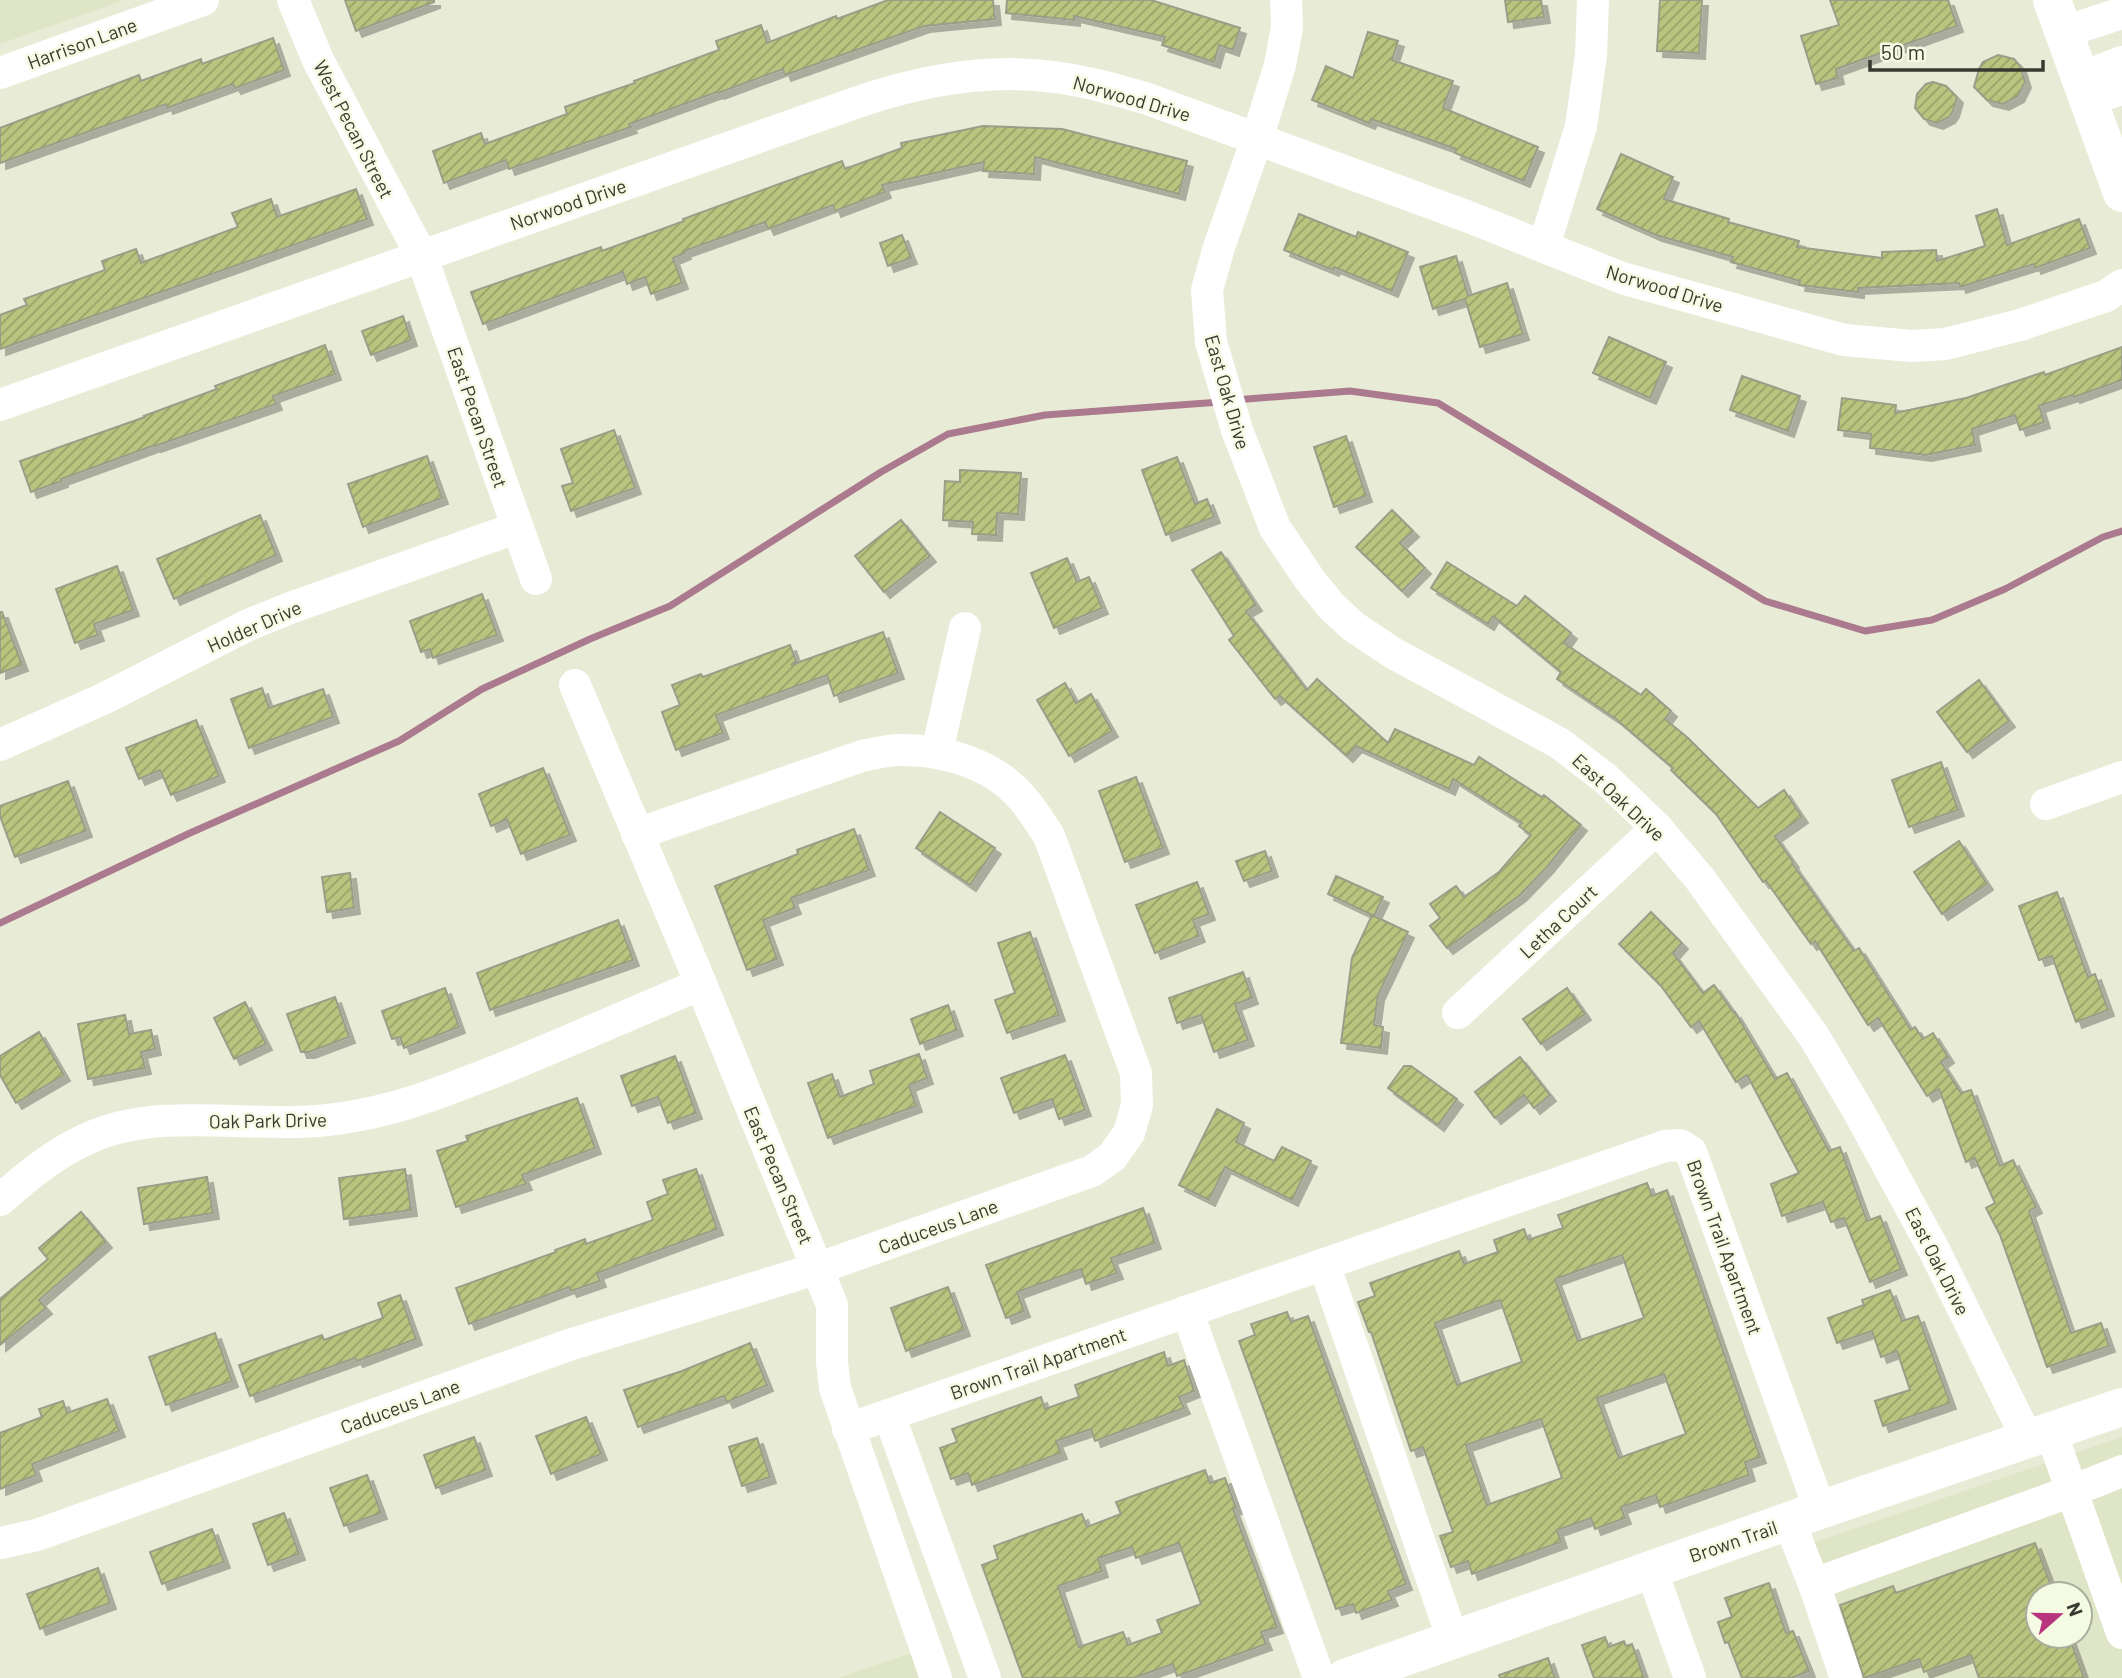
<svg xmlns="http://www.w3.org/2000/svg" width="2122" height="1678" font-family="Barlow,sans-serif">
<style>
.built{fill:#dfe5c7;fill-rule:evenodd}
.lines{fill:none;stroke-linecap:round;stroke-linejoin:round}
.stream{stroke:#ac7a8e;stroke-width:7}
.building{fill:url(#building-hatch);stroke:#9a9e89;stroke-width:2;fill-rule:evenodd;filter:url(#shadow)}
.minor{stroke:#fff;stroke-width:32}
.major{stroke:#fff;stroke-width:38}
.labels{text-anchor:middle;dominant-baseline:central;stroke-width:5;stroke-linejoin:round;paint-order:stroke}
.street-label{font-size:19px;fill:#383a31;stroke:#f5fae3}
</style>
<defs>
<pattern id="building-hatch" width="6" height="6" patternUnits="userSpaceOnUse" patternTransform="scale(1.75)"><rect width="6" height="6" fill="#b9c57e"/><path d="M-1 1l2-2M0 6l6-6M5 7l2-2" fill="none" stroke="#97a168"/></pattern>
<filter id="shadow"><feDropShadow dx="6" dy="6" stdDeviation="0" flood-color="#0004"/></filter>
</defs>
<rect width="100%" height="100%" fill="#e8ecd6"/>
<g class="built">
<path d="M0,0H124L0,44Z"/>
<path d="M2122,1437V1678H1830L1786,1552ZM2038,1594H2080V1636H2038Z"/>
<path d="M911,1653L920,1678H838Z"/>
</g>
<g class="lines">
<g class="stream">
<path d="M1235,400L1350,391L1438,403L1765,601L1865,631L1932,620L2005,589L2103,537L2122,531"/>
<path d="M0,923L190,833L399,741L482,689L590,639L670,606L881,472L948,434L1045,415L1220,402"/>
</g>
</g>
<g class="building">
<path d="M345,0H434V2L356,31Z"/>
<path d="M888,0H993L995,19L924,26L785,75L783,69L718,93L717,92L629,124L631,127L509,169L506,160L444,183L433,151L481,133L485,144L567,114L565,107L635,83L634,81L719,50L716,41L761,25L767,43L836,16L837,19Z"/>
<path d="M1007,0H1151L1240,28L1233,50L1219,45L1214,62L1162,45L1165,37L1074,16V20L1006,13Z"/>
<path d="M1505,0H1541L1544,17L1508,22Z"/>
<path d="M1660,0H1702L1699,53L1657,51Z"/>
<path d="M1830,0H1948L1957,26L1836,69L1838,78L1816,84L1801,36L1839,25Z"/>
<path d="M1368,32L1398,41L1392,60L1453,81L1443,108L1538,147L1524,181L1455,153L1456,149L1371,119L1369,123L1312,100L1326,66L1353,78Z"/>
<path d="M273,38L284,70L235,88L233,84L167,108L166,104L0,163V128L139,75L141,81L201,59L202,64Z"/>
<path d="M1998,55L2014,59L2020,66L2025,82L2018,96L2003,104L1987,100L1974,87L1979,69L1983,62Z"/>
<path d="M1933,82L1946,86L1957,97L1953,111L1949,117L1937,123L1924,119L1915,108L1917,94L1926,84Z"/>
<path d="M983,126L1062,129L1187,161L1179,194L1035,157L1034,174L983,171L984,162L882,185L885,192L835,211L833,205L768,229L765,222L684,251L685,253L673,258L682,283L651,294L645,277L627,284L623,272L483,324L471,292L601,247L602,251L684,221L683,219L842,161L845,169L902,148L901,143Z"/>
<path d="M1621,154L1673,177L1664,199L1729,219L1728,222L1799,241L1797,247L1882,258V252L1936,250L1937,261L1985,246L1976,216L1997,209L2007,245L2079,219L2090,248L2035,268L2034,264L1960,287L1959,283L1858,288V292L1799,285L1800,281L1731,262L1733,257L1656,235L1597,209Z"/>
<path d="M356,189L367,219L0,349V315L27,305L24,299L105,270L102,261L136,249L141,263L238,227L232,213L271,199L277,217Z"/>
<path d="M1299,214L1356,237L1358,232L1408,252L1392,291L1334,267L1333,270L1284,250Z"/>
<path d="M902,235L911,258L888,266L880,243Z"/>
<path d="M1456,256L1468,296L1507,283L1523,334L1480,347L1465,299L1433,309L1420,267Z"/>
<path d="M403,316L411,340L371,355L362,331Z"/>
<path d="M1609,337L1666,362L1650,398L1593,373Z"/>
<path d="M325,345L335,374L273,396L276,404L155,446V445L61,479L62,481L31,492L20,461L145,417L144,416L217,389L215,386Z"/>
<path d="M2122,347V380L2074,397L2073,395L2039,406L2044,422L2020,430L2015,415L1972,429L1975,445L1926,455L1870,448L1871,434L1838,430L1842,398L1896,405L1895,413L1966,398L2044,372L2045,375Z"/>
<path d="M1742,376L1800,396L1788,431L1730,410Z"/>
<path d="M614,430L635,488L571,511L562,486L573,483L561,449Z"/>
<path d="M1346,436L1366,496L1334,507L1314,447Z"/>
<path d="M427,456L442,498L363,527L348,484Z"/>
<path d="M1177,457L1195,504L1207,499L1214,517L1166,535L1142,470Z"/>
<path d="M960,470L1021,473L1018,514L997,513L996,535L972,534L973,522L943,520L945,481L960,482Z"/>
<path d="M1392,510L1413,531L1400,543L1425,568L1402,591L1356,547Z"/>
<path d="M260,515L276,555L174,599L157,559Z"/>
<path d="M901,520L930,556L884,592L855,556Z"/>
<path d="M1221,552L1256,605L1246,611L1307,690L1317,679L1388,743L1395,729L1474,765L1479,757L1542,797L1544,795L1581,825L1547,867L1520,895L1447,948L1430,926L1440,918L1430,904L1456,886L1464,897L1499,872L1531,835L1519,826L1522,823L1453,779L1449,789L1356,746L1347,756L1280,696L1275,699L1229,640L1234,636L1192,570Z"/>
<path d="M1067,558L1077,582L1089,577L1102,608L1054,628L1031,573Z"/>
<path d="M1447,562L1517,606L1525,596L1571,633L1564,643L1641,695L1646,689L1671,711L1665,719L1688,738L1758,808L1784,790L1802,817L1775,836L1793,862L1792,863L1854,951L1859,948L1911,1030L1915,1027L1923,1039L1933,1033L1948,1057L1941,1062L1961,1093L1971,1090L2000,1166L2013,1160L2036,1207L2029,1211L2071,1333L2101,1323L2109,1346L2047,1367L2000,1235L1986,1208L1995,1203L1975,1158L1966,1162L1939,1089L1927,1096L1878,1018L1868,1025L1815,941L1811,944L1766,881L1763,882L1716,814L1671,770L1673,768L1616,719L1557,679L1561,672L1493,616L1488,624L1431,588Z"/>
<path d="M117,566L133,610L94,624L98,635L75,643L56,589Z"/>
<path d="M482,594L497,635L433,658L430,649L421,652L410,621Z"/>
<path d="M0,612H2L22,665L0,673Z"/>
<path d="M883,632L898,673L834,696L827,675L716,715L723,733L676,750L662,712L680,705L672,685L701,674L703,677L790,645L796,661L791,665Z"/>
<path d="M1979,680L2009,721L1967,752L1937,712Z"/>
<path d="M1065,683L1076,703L1091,694L1112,731L1069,756L1037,700Z"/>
<path d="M262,688L269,708L323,689L333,717L249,748L231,699Z"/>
<path d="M196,720L219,776L171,795L160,770L139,779L126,748Z"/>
<path d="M1941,762L1958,810L1909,827L1892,780Z"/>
<path d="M543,768L570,835L521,854L507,819L491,826L479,794Z"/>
<path d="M1136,777L1163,848L1125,862L1099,791Z"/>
<path d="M68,781L86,831L15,857L0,816V806Z"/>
<path d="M940,812L995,848L970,885L916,848Z"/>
<path d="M854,829L869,870L791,898L795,908L763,920L777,959L747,970L715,886L798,854L797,850Z"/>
<path d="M1959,841L1987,884L1942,914L1914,872Z"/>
<path d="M1265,851L1272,871L1244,881L1236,861Z"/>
<path d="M350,873L354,908L327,912L322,877Z"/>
<path d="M1336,876L1383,897L1374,916L1328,894Z"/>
<path d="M1197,882L1209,914L1193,920L1199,936L1155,953L1136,905Z"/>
<path d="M2057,892L2088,977L2095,974L2108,1010L2076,1022L2052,956L2039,960L2019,906Z"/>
<path d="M1651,912L1682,943L1673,953L1703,993L1714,985L1734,1013L1735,1012L1775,1079L1787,1073L1829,1151L1840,1147L1867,1221L1880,1216L1901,1269L1870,1282L1844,1218L1831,1222L1823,1202L1782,1216L1771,1184L1799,1173L1747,1075L1736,1082L1699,1021L1691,1027L1661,986L1619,944Z"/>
<path d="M1372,915L1408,932L1378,995L1374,1025L1383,1027L1381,1048L1341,1043L1352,958Z"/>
<path d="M618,920L633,960L490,1010L477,973Z"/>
<path d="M1030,932L1059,1015L1007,1033L995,1000L1015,993L998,943Z"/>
<path d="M1243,972L1252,998L1235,1004L1248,1040L1214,1052L1201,1015L1177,1023L1169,998Z"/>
<path d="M445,988L459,1027L404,1048L400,1037L392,1039L382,1011Z"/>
<path d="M1567,988L1585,1014L1541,1044L1523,1019Z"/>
<path d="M335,997L349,1037L309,1052H301L287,1014Z"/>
<path d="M245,1002L266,1044L234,1059L214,1018Z"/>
<path d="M948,1005L957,1030L920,1044L911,1019Z"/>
<path d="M125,1015L129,1034L151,1030L155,1049L141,1052L145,1068L88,1079L78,1024Z"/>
<path d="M39,1032L64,1075L16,1103L0,1075V1056Z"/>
<path d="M919,1054L927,1078L909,1085L916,1106L828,1138L808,1083L832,1074L840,1097L874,1084L870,1071Z"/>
<path d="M1065,1055L1085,1110L1059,1119L1052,1099L1014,1113L1001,1078Z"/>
<path d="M675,1056L696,1113L668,1123L658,1097L632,1106L621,1076Z"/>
<path d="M1520,1057L1550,1095L1534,1108L1524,1095L1495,1118L1475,1092Z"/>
<path d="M1404,1066H1411L1457,1099L1438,1125L1388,1088Z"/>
<path d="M577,1098L595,1148L522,1175L526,1184L456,1207L437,1151L468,1141L466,1136Z"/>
<path d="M1217,1109L1244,1123L1236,1142L1274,1161L1282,1147L1311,1161L1292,1200L1225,1167L1209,1200L1179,1185Z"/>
<path d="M405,1169L411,1210L344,1219L339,1178Z"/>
<path d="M696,1169L717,1229L597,1273L600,1281L571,1291L569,1287L469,1324L456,1288L556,1252L555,1250L585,1239L586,1244L653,1220L647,1202L668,1194L663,1180Z"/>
<path d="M207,1177L213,1213L144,1224L138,1188Z"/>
<path d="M1647,1183L1652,1196L1667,1190L1760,1457L1745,1462L1749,1475L1660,1507L1656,1495L1621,1507L1625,1518L1595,1529L1591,1518L1557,1530L1561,1542L1503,1563L1472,1574L1468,1561L1451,1567L1440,1536L1453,1532L1423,1447L1411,1451L1371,1332H1369L1358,1302L1375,1296L1370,1283L1459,1251L1464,1264L1498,1252L1494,1240L1524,1229L1528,1240L1563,1228L1558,1215ZM1622,1255L1644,1318L1578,1341L1555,1279ZM1500,1300L1522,1362L1457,1385L1435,1323ZM1664,1374L1686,1434L1619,1458L1597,1398ZM1541,1419L1562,1478L1487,1505L1466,1445Z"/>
<path d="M1143,1208L1155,1243L1111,1258L1117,1273L1086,1284L1081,1269L1017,1292L1024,1311L1006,1318L986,1265Z"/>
<path d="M81,1212L106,1242L39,1300L46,1308L0,1345V1299L48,1259L39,1248Z"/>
<path d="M948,1287L964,1330L906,1351L891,1308Z"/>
<path d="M1890,1290L1902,1321L1918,1316L1950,1403L1883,1426L1875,1401L1910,1390L1897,1351L1881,1357L1872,1331L1837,1343L1828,1318L1864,1305L1862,1300Z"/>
<path d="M400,1295L416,1339L357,1361L355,1358L250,1396L239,1365L322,1335L324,1340L383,1318L378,1303Z"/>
<path d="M1287,1312L1291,1322L1308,1316L1406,1584L1388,1591L1392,1600L1356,1613L1353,1604L1336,1609L1239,1341L1255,1335L1251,1324Z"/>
<path d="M215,1333L232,1381L166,1405L149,1357Z"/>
<path d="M750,1343L767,1385L727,1402L724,1396L638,1427L624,1390L682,1371Z"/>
<path d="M1164,1352L1168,1366L1184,1360L1194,1391L1179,1397L1184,1408L1095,1441L1091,1429L1056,1441L1061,1453L972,1485L968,1473L951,1479L940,1448L957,1442L952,1429L1041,1397L1045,1409L1079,1397L1075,1385Z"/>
<path d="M107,1399L119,1431L32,1464L36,1475L0,1489V1433L42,1417L39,1409L63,1401L67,1413Z"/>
<path d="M586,1417L601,1454L551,1474L536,1436Z"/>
<path d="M474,1437L486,1470L436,1488L424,1455Z"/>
<path d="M757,1438L770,1477L742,1486L729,1447Z"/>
<path d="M1205,1470L1210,1483L1225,1478L1236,1508L1233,1509L1277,1627L1261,1632L1266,1644L1177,1676L1173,1664L1133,1678H1023L982,1565L998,1559L994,1546L1082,1514L1087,1527L1121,1514L1116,1502ZM1179,1543L1201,1604L1157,1620L1162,1633L1128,1645L1123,1632L1079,1647L1058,1586L1102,1571L1098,1558L1132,1547L1136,1558Z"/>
<path d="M367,1475L381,1513L344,1526L330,1488Z"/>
<path d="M284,1513L299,1554L268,1565L253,1524Z"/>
<path d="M212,1529L224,1562L162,1584L150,1552Z"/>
<path d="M2035,1543L2054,1594H2038V1636H2069L2084,1678H1979L1971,1655L1924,1672L1919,1659L1864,1678L1840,1605L1893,1586L1896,1593Z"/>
<path d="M98,1568L110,1603L40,1629L27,1594Z"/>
<path d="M1769,1583L1786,1633L1793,1631L1809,1671L1791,1678H1742L1728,1642L1725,1643L1718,1622L1732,1617L1725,1598Z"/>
<path d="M1605,1637L1609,1647L1624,1641L1626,1646L1632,1644L1644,1678H1594L1582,1645Z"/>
<path d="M1548,1658L1555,1678H1500L1499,1675Z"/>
</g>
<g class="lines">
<g class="minor">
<path d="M293,0L318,60L421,255L536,579"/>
<path d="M1286,0L1287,27L1280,65L1257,139L1219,247L1207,290L1211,342L1237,430L1275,528L1310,580L1332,607L1354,627L1393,653L1559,743L1605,778L1657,828L1700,879L1813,1035L1859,1112L1934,1250L2028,1440"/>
<path d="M2064,32L2119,14"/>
<path d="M0,73L203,0"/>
<path d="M2081,78L2122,62"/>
<path d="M2089,100L2122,89"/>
<path d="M1544,246L1581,126L1591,55L1593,0"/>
<path d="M0,405L858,102C920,81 988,68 1054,77C1086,81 1117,90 1148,99L1469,217L1622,278L1844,340L1912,346L1945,344L2020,325L2106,296L2122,285"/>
<path d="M575,685L701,984L832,1305V1362L835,1388L936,1678"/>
<path d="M0,745L105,698L246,626L290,608L516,528"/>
<path d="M937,752L965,628"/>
<path d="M2046,804L2122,777"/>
<path d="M1458,1013L1657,828"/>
<path d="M0,1200C28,1175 60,1149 96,1135C163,1108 248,1127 318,1121C342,1119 368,1114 391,1108C427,1099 461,1084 496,1071C565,1043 633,1013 701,984"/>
<path d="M1324,1264L1453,1640"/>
<path d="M1187,1311L1319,1678"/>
<path d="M889,1415L985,1678"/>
<path d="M848,1429L1665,1146L1680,1145L1691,1152L1820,1510"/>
<path d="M2051,1432L2122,1633"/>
<path d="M1789,1521L1814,1584L2072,1491L2122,1471"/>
<path d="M0,1543L37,1535L569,1345L819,1268L1092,1171L1112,1157L1129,1133L1137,1105L1136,1073L1049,836C1037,818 1026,799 1009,785C980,760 936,749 899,750C887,750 874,754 862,756L637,834"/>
<path d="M1651,1569L1690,1678"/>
<path d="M1814,1584L1846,1678"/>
</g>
<g class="major">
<path d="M2052,0L2122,193"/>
<path d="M1345,1678L1820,1510L2122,1407"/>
</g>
</g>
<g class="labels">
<g class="street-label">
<text transform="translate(82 43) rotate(-20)">Harrison Lane</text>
<text transform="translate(1132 98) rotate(16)">Norwood Drive</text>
<text transform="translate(354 129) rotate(63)">West Pecan Street</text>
<text transform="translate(568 204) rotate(-19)">Norwood Drive</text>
<text transform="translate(1665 288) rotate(17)">Norwood Drive</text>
<text transform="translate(1228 392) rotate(74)">East Oak Drive</text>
<text transform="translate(478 417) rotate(71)">East Pecan Street</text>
<text transform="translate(254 626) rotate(-24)">Holder Drive</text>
<text transform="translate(1619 797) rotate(43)">East Oak Drive</text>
<text transform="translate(1558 921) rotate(-43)">Letha Court</text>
<text transform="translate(268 1120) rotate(-1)">Oak Park Drive</text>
<text transform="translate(779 1175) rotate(67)">East Pecan Street</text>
<text transform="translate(938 1226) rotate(-20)">Caduceus Lane</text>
<text transform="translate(1725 1247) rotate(70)">Brown Trail Apartment</text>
<text transform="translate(1938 1261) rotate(63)">East Oak Drive</text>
<text transform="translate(1038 1363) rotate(-19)">Brown Trail Apartment</text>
<text transform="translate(400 1406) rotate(-20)">Caduceus Lane</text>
<text transform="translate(1733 1541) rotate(-19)">Brown Trail</text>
</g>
</g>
<g transform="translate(2059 1615) rotate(70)"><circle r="33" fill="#f5fae3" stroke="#a9ad9c" stroke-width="2"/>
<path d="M0-5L12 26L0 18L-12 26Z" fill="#b8357d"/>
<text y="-10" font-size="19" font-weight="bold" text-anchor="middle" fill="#383a31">N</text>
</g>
<path d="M1870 60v10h173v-10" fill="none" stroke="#383a31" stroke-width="3.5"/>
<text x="1881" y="60" font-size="21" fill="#383a31" stroke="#f5fae3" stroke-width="5" paint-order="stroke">50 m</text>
</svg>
